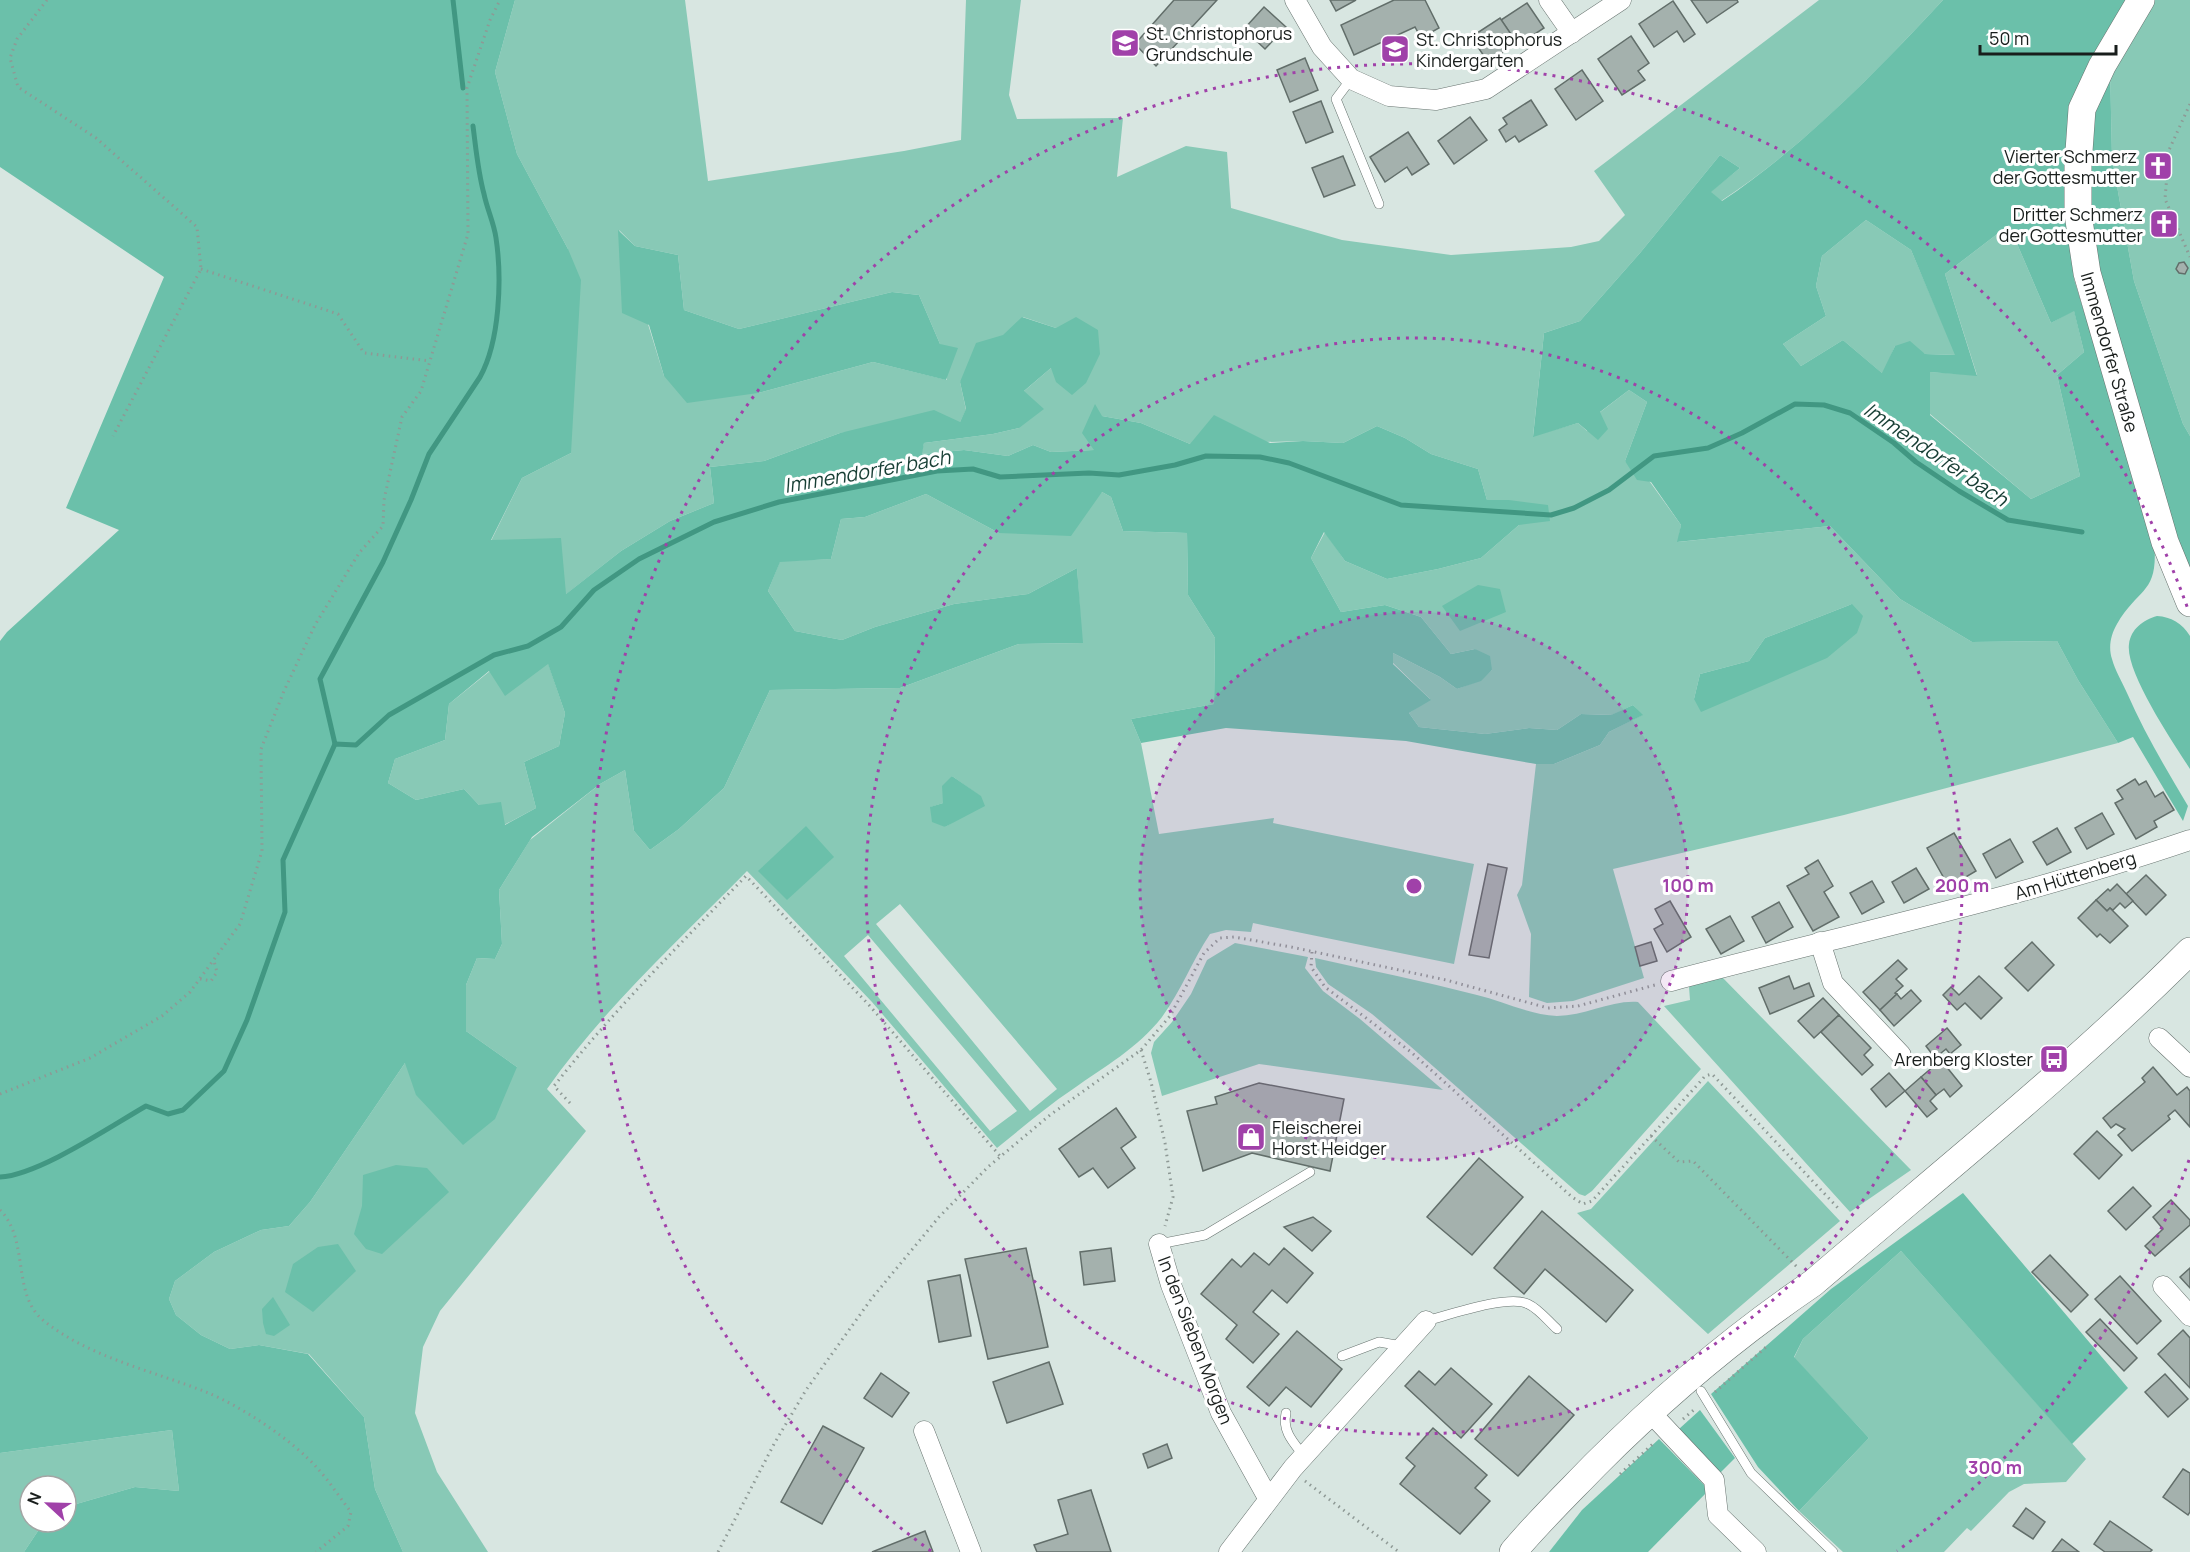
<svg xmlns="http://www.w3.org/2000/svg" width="2190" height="1552" font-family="Manrope,sans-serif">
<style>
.green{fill:#88c9b6;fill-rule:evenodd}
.forest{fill:#6bc0aa;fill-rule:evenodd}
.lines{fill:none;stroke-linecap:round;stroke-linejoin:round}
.stream{stroke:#419782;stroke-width:5}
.building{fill:#a4b1ad;stroke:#626e6a;stroke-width:1.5}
.lane-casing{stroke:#687470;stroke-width:10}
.street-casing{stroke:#687470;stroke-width:21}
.secondary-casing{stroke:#687470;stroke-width:28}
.path{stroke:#8e9995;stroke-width:3;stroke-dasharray:1.5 4.5;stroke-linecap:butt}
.lane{stroke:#fff;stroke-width:9}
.street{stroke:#fff;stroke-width:20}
.secondary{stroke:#fff;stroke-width:27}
.ring{fill:none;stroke:#a041a9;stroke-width:3;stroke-dasharray:3 6}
.labels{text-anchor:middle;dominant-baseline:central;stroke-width:6;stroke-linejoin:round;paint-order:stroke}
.poi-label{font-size:18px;fill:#191e1c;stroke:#fff;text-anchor:start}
.street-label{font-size:18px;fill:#191e1c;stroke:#fff}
.water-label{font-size:20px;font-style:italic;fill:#173e34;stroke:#fff}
.centre{fill:#a041a9;stroke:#fff;stroke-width:3}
.ring-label{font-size:18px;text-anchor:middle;font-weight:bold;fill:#a041a9;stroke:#fff;stroke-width:6;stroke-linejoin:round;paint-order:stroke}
</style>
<rect width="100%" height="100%" fill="#d8e6e1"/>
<g class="green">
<path d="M515,0H685L708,181L904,151L961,140L966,0H1021L1009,95L1017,119L1123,118L1117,177L1186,146L1227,152L1231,208L1342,240L1451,255L1571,247L1599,241L1625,215L1594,171L1819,0H1943C1875,73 1805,146 1721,201L1710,192L1740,168L1720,155L1640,253L1580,321L1544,333L1533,436L1578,423L1587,431L1599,413L1629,390L1647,402L1625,461L1650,482L1681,525L1678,542L1830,526L1900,599L1972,642L2057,641L2078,680L2118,743L1844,815L1613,869L1644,978L1573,1001L1547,1003L1529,997L1531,934L1517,895L1522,885L1536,764H1554L1600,745L1609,732L1642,715L1633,705L1612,715L1581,714L1557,730L1529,728L1485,734L1419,727L1409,713L1430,699L1393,663V653L1440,677L1457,689L1481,680L1492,670L1475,649L1451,654L1421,617L1385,605L1341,612L1311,558L1325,532L1345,561L1387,579L1438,569L1481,558L1519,525L1509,500H1487L1478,469L1431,454L1405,438L1377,426L1343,443L1303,441L1190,444L1141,423L1102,416L1094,450L1051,452L1033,445L1008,456L964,450L921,454L924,443L993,434L1019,428L1023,392L1051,368L1056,328L1023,317L960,382L966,410L960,422L840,433L764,461L710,467L714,503L670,521L621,551L565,595L491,541L522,478L571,453L568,249L517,154L495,72ZM619,230L635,246L678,255L684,310L739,329L892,292L919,295L940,344L947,380L873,362L758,393L664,376ZM1852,604L1694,699L1700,674L1749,661L1765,638Z"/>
<path d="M2149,0H2190V436L2183,424L2134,281L2112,158L2110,66Z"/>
<path d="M1866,220L1911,250L1956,355L1925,354L1895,346L1883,374L1843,340L1801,366L1783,344L1826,316L1816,286L1822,256Z"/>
<path d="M2009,225L2051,323L2074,310L2084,352L2057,375L2080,476L2031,499L1930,414V372L1977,375L1945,274Z"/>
<path d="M1102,492L1111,497L1123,531L1187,533L1188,595L1215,638L1214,704L1131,719L1141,743L1159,834L1274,818L1273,823L1474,864L1454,964L1253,923L1251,932L1226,930L1210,934C1192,961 1181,991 1162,1017C1138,1048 1104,1067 1073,1089C1046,1107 1022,1128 997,1148L872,1002L747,871C678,941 604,1008 547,1089L586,1131L440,1311L423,1347L415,1413L437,1472L488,1552H403L375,1489L364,1417L309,1354L259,1345L230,1349L201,1335L176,1315L169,1299L175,1281L214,1252L261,1230L289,1226L310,1202L405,1063L517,1067L466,1031V985L477,958L495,959L502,944L499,890L530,840L600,784L625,770L634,831L650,850L679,829L724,788L770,690L900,688L1019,644L1082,643L1077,568L1028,594L954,604L875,627L842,640L795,631L768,591L780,561L831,559L841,519L865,517L926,494L999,533ZM952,776L980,796L958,819L945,827L931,807L943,803ZM900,904L1057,1089L1030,1111L876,924ZM868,935L1017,1111L990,1131L844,956Z"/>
<path d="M548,663L565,713L559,746L524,762L536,808L504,825L479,805L464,789L416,800L388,783L395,759L445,740L449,704L490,671Z"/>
<path d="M1235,943L1308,957L1305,968L1323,991L1360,1019L1443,1090L1259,1064L1162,1096L1151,1053L1154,1042L1172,1022L1191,994L1207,960Z"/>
<path d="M1315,958C1369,970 1423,981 1477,995C1503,1001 1530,1015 1557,1016C1585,1016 1611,1000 1638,1002L1701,1069L1592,1191L1585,1196L1579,1194L1410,1046L1372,1014L1328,984L1316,967Z"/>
<path d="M1721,976L1911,1170L1850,1212L1664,1006L1690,1000L1689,987L1694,982Z"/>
<path d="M1708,1081L1840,1221L1708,1334L1577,1213L1591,1209Z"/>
<path d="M1901,1251L2086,1459L2066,1482L2024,1484L2009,1492L1971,1531L1967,1528L1944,1552H1843L1799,1511L1869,1438L1794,1358L1803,1339Z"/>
<path d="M172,1430L179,1491L135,1487L66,1507V1486H30V1522H44L24,1552H0V1453Z"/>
</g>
<g class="forest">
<path d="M0,0H515L495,72L517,154L568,249L581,280L571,453L522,478L491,540L561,538L566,594L621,551L670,521L714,503L710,467L764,461L840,433L934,410L960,422L966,409L960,382L976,343L1003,335L1022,317L1056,328L1076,317L1098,330L1100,354L1086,383L1072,395L1056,382L1051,368L1024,391L1044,409L1019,428L993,434L924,443L922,454L964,450L1008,456L1033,445L1051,452L1094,450L1082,433L1095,404L1102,416L1141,423L1190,444L1214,415L1270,443L1303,441L1343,443L1377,426L1405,438L1431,454L1478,469L1487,500H1509L1548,505L1550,521L1519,525L1481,558L1438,569L1387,579L1345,561L1324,532L1311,558L1341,612L1385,605L1421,617L1451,654L1475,649L1490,656L1492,670L1481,681L1457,689L1440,677L1393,653V664L1431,700L1409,713L1419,727L1485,734L1529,728L1557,730L1581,714L1611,715L1633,705L1643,715L1609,732L1600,745L1554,764H1536L1406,741L1226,728L1141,743L1131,719L1214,704L1215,638L1188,595L1187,533L1123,531L1111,497L1102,492L1071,536L999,533L926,494L865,517L841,519L831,559L780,562L768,591L795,631L842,640L875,627L954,604L1028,594L1077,568L1083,643L1019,644L900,688L770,690L724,788L679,829L650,850L634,831L625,770L600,784L532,837L499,890L502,944L495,959L477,958L466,985V1031L517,1067L495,1119L463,1145L416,1095L405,1063L310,1202L289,1226L261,1230L214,1252L175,1281L169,1299L176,1315L201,1335L230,1349L259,1345L308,1354L364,1417L375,1489L403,1552H24L44,1522H66V1507L135,1487L179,1491L172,1430L0,1453V641L7,632L119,530L66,508L164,277L0,167ZM548,664L565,713L559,746L524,762L536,808L505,825L501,802L479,805L464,789L416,800L388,783L395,759L445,740L449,704L489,671L505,696Z"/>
<path d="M1943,0H2133L2095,61L2067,219L2074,279L2154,540C2159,595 2140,585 2117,624C2111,634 2108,647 2112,659C2115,670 2122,682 2127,693C2144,732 2166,769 2188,806L2183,821L2133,737L2118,743L2078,680L2057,641L1972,642L1900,599L1830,526L1677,542L1681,525L1651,482L1637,480L1625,461L1647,402L1629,390L1600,412L1608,429L1598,440L1578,423L1533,437L1544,333L1580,321L1640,253L1720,155L1740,168L1711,192L1722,201C1804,146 1876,72 1943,0ZM1866,220L1911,250L1955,355L1925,354L1910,341L1895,346L1882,373L1843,340L1801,366L1783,344L1826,316L1816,286L1822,256ZM2009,225L2051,323L2074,311L2084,352L2057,375L2080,476L2031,499L1930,415V372L1977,376L1945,274Z"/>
<path d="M2110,66L2112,158L2134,281L2183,424L2190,436V579L2101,298L2085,161L2097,98Z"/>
<path d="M618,230L635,246L678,255L684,310L739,329L892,292L919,295L940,344L958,348L946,380L873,362L758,393L687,403L664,376L649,325L622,313Z"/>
<path d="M1478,585L1500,589L1506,612L1460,631L1442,606Z"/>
<path d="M1852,604L1863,616L1857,633L1827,658L1701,712L1694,699L1700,674L1749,661L1765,638Z"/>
<path d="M2157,616C2171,617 2182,623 2190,636V769C2174,744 2125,672 2129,644C2131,629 2143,620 2157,616Z"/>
<path d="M952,776L981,796L985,806L945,827L932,822L930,807L943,803L942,786Z"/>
<path d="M806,826L834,857L787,900L758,871Z"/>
<path d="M396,1165L427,1168L449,1192L382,1254L366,1249L354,1234L362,1206L363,1175Z"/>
<path d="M1963,1193L2128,1388L2072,1444L1901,1251L1803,1339L1794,1357L1869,1438L1799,1511L1758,1467L1711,1394L1831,1289Z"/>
<path d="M338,1244L356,1271L313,1312L285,1292L293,1264L318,1247Z"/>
<path d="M273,1297L290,1325L274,1336L266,1334L263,1323L262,1309Z"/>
<path d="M1700,1410L1735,1458L1718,1475L1679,1429Z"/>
<path d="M1659,1439L1709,1490L1648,1552H1549L1582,1510Z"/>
</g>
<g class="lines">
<g class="stream">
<path d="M453,0L463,88"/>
<path d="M335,744L320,679L383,562L411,500L429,454L480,377C500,341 502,278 496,238C494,223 487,209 484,194C478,172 476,149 473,126"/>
<path d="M0,1177C39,1175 111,1126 146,1106L168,1114L183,1110L224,1071L247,1020L285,912L283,860L335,744L356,745L389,715L494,655L528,646L561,627L594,590L639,559L714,522L779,502L937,471L973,469L1000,477L1089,473L1119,475L1175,465L1206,456L1260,457L1289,463L1401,505L1551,515L1574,508L1609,490L1654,456L1708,448L1742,433L1795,404L1824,405L1850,413L1894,443L1916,462L1959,491L2008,520L2082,532"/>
</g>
</g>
<g class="building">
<path d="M1174,0H1217L1156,66L1135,44Z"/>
<path d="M1330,0H1356L1336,11Z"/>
<path d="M1394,0H1425L1439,28L1421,38L1415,27L1354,55L1341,25Z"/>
<path d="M1691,0H1737L1738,2L1707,23Z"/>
<path d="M1673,1L1695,34L1684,42L1677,31L1654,47L1639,24Z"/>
<path d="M1527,3L1544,28L1518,45L1501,20Z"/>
<path d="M1264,7L1286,27L1265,49L1244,29Z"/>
<path d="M1500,18L1517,43L1488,62L1471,37Z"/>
<path d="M1631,36L1649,63L1638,71L1645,80L1622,95L1598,59Z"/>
<path d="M1305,58L1318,90L1290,102L1277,70Z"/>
<path d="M1582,70L1603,101L1576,120L1555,89Z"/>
<path d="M1531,100L1547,125L1519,142L1515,136L1506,142L1499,130L1507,124L1503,118Z"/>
<path d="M1321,101L1333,132L1306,143L1293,112Z"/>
<path d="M1470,117L1487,140L1454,164L1438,141Z"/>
<path d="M1408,132L1429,164L1412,175L1407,167L1385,182L1370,157Z"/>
<path d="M1343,156L1355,185L1324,197L1312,168Z"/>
<path d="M2163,217L2169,219L2170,226L2167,229H2160L2158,222Z"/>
<path d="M2184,262L2188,268L2185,274L2179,273L2176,269L2179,263Z"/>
<path d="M2135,779L2139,785L2146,781L2155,797L2163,792L2174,810L2154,821L2157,827L2136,839L2115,803L2123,799L2117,790Z"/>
<path d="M2102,813L2114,834L2087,849L2075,828Z"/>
<path d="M2057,828L2071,852L2047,865L2033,842Z"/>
<path d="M1954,833L1976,871L1949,887L1927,848Z"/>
<path d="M2010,839L2023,862L1996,878L1983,854Z"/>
<path d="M1818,860L1833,886L1824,892L1839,917L1813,931L1787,886L1809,874L1805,868Z"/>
<path d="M1488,864L1507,868L1489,958L1469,955Z"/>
<path d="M1916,868L1929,889L1904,903L1892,882Z"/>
<path d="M2146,875L2166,895L2146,915L2126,894Z"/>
<path d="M1872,881L1884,902L1862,914L1850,893Z"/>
<path d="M2117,884L2133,901L2125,908L2120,903L2113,910L2110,908L2107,911L2096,900L2108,889L2110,891Z"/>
<path d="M2096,900L2107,911L2110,908L2128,926L2110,943L2100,934L2097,937L2078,918Z"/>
<path d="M1670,901L1691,937L1667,952L1654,929L1663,924L1655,909Z"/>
<path d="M1779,902L1793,927L1766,943L1752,917Z"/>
<path d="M1730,916L1744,941L1721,954L1706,929Z"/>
<path d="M1651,942L1657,961L1640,966L1635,947Z"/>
<path d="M2032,942L2054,965L2028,991L2005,968Z"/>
<path d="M1898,960L1907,969L1896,979L1903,986L1895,993L1897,994L1880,1010L1863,992Z"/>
<path d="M1789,976L1794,989L1809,983L1814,996L1770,1014L1759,988Z"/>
<path d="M1979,976L2002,998L1981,1019L1965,1003L1957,1010L1943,995L1951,987L1959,995Z"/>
<path d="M1911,990L1921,1001L1894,1026L1880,1010L1897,994L1901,999Z"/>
<path d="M1823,998L1839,1015L1814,1038L1798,1021Z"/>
<path d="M1839,1015L1871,1048L1864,1055L1873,1065L1862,1075L1821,1032Z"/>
<path d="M1947,1028L1961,1045L1950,1054L1946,1049L1935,1058L1926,1046Z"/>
<path d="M1941,1060L1962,1086L1950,1097L1944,1089L1936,1095L1921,1077Z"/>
<path d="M2153,1067L2177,1095L2187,1087L2190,1091V1127L2175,1110L2168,1116L2170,1119L2132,1151L2118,1135L2125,1129L2116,1124L2111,1128L2103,1118L2145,1082L2142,1078Z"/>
<path d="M1889,1073L1905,1091L1886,1107L1871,1089Z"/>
<path d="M1921,1077L1936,1095L1930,1101L1937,1109L1927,1117L1905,1091Z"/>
<path d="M1259,1083L1344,1099L1330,1171L1252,1153L1203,1171L1187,1111L1217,1104L1215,1097Z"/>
<path d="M1116,1108L1136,1137L1121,1148L1135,1168L1108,1188L1093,1168L1079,1177L1059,1149Z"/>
<path d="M2097,1131L2122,1155L2099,1179L2074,1154Z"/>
<path d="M1479,1158L1523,1197L1472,1255L1427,1217Z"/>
<path d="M2133,1187L2151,1206L2126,1230L2108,1211Z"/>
<path d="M2171,1200L2190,1220V1225L2155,1256L2145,1246L2163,1229L2153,1217Z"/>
<path d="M1542,1211L1633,1290L1606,1322L1545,1269L1524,1294L1494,1268Z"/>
<path d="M1313,1217L1331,1231L1312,1251L1284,1227Z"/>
<path d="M1026,1248L1048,1347L988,1359L965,1259Z"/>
<path d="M1111,1248L1115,1281L1084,1285L1080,1252Z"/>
<path d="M1284,1248L1313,1273L1287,1303L1272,1290L1253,1312L1279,1334L1253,1363L1226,1339L1237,1325L1201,1294L1232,1259L1241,1267L1254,1253L1269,1265Z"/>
<path d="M2050,1255L2088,1295L2071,1312L2032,1272Z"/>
<path d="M2190,1268V1288L2180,1277Z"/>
<path d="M960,1275L971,1336L939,1342L928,1281Z"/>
<path d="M2120,1276L2161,1321L2137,1344L2095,1299Z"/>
<path d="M2100,1319L2137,1358L2124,1371L2086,1332Z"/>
<path d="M2183,1330L2190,1338V1388L2158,1354Z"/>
<path d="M1297,1331L1342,1369L1311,1407L1286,1387L1269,1406L1247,1387Z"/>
<path d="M1049,1362L1063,1404L1007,1423L993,1382Z"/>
<path d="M1451,1368L1492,1404L1461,1438L1405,1386L1419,1371L1435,1385Z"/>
<path d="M881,1373L909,1393L892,1417L864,1398Z"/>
<path d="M2165,1374L2188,1399L2168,1417L2145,1392Z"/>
<path d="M1529,1376L1574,1415L1518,1476L1475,1439Z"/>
<path d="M823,1426L864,1448L822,1524L781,1502Z"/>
<path d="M1433,1428L1487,1475L1475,1488L1490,1501L1460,1534L1400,1484L1415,1466L1406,1458Z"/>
<path d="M1167,1444L1172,1458L1148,1468L1143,1454Z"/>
<path d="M2183,1469L2190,1473V1512L2188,1515L2163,1497Z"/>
<path d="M1091,1490L1111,1552H1037L1034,1545L1068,1534L1058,1500Z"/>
<path d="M2026,1508L2045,1522L2033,1539L2013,1526Z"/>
<path d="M2110,1521L2152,1550L2150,1552H2105L2094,1544Z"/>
<path d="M925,1531L933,1552H872Z"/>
<path d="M2062,1539L2079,1552H2052Z"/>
</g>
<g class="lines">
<g class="lane-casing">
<g id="lane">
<path d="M1351,79L1336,99L1379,204"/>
<path d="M1159,1244L1205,1235L1310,1172"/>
<path d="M1426,1321C1449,1315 1509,1294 1528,1304C1539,1309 1548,1321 1557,1329"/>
<path d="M1342,1356L1379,1342L1402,1346"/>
<path d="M1701,1391L1751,1473L1833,1552"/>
<path d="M1286,1413C1282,1431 1293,1442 1304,1456"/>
</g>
</g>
<g class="street-casing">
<g id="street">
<path d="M1295,0L1322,47L1351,79L1389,96L1436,100L1486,89L1621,0"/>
<path d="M1549,0L1572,33"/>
<path d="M1820,942L1833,983L1901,1055"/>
<path d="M1671,981C1844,935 2020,898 2190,840"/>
<path d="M2159,1038L2190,1067"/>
<path d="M1159,1244L1171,1285L1221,1413L1268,1498"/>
<path d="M2163,1286L2190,1316"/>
<path d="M1650,1412L1714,1480L1718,1515L1756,1552"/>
<path d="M924,1431L971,1552"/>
<path d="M1229,1552L1293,1468L1426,1321"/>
</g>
</g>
<g class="secondary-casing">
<g id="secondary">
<path d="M2141,0L2102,66L2082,109L2078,165V214L2087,273L2129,418L2165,542L2190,603"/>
<path d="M1513,1552C1539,1521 1567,1494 1595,1465C1662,1398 1735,1336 1813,1283C1940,1174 2072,1069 2190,951"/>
</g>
</g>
<g class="path">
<path d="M47,0L17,39L10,58L18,87L96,138L197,227L201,269L113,436"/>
<path d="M2190,104L2169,150L2165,199L2190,257"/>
<path d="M201,269L338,314L364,353L430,361"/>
<path d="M1312,952L1311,967L1325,987L1411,1052L1572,1197L1583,1204L1592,1201L1699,1083L1705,1076L1712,1074L1838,1208"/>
<path d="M200,979L211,981L217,972L214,961"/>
<path d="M1141,1050L1151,1082L1165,1143L1173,1197L1165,1226"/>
<path d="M0,1094L90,1058L162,1016L190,992L240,924L262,851L261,749L284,691L315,625L359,553L383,526L384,500L402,417L421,391L468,234L467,88L490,20L500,0"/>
<path d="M570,1103L554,1086C613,1011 680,944 746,876L869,1005L1000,1156"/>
<path d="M1651,1136L1679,1162L1693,1161L1798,1268"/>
<path d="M0,1210C30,1240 11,1295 44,1321C89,1357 153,1371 206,1392C241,1406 294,1441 318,1469C330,1482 340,1498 351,1512L348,1526L316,1552"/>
<path d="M1715,1392L1766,1347"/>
<path d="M1683,1419L1696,1408"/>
<path d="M1620,1474L1655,1442"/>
<path d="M1305,1481L1399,1552"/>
<path d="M718,1552L774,1444L806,1390L872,1298L939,1217L988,1167L1050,1115L1141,1050L1170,1016L1204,953L1220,938L1234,937L1291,947L1446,980L1548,1008L1578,1006L1655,985"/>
</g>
<use href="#lane" class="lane"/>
<use href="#street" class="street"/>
<use href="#secondary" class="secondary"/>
</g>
<circle cx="1414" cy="886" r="274" fill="#a041a9" fill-opacity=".12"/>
<g class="ring">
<circle cx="1414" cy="886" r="274"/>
<circle cx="1414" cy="886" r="548"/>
<path d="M2189 1160A822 822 0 0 1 1897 1551M931 1551A822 822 0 1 1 2189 612"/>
</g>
<defs>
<g id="school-square" transform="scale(1.5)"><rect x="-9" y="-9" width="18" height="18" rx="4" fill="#a041a9" stroke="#fff"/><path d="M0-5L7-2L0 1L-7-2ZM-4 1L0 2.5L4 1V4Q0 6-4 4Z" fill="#fff"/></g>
<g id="church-square" transform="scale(1.5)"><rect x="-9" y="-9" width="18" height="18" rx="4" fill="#a041a9" stroke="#fff"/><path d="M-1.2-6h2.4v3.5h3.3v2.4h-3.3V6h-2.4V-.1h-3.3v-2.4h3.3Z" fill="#fff"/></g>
<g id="bus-square" transform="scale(1.5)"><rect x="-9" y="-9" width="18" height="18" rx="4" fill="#a041a9" stroke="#fff"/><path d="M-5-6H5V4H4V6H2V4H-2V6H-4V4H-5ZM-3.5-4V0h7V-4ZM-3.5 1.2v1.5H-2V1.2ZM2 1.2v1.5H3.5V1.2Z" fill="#fff"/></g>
<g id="shop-square" transform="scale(1.5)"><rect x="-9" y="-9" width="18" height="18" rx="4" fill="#a041a9" stroke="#fff"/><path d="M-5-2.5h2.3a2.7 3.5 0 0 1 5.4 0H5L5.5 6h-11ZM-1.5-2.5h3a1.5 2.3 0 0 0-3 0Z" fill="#fff"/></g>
</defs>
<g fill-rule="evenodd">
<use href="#school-square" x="1125" y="43"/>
<use href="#school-square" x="1395" y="49"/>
<use href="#church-square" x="2158" y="166"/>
<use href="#church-square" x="2164" y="224"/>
<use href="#bus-square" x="2054" y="1059"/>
<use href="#shop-square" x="1251" y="1137"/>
</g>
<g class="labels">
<g class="poi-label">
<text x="1146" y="33">St. Christophorus<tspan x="1146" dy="21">Grundschule</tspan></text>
<text x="1416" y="39">St. Christophorus<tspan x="1416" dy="21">Kindergarten</tspan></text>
<text x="2137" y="156" text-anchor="end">Vierter Schmerz<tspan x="2137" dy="21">der Gottesmutter</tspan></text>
<text x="2143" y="214" text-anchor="end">Dritter Schmerz<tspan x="2143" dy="21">der Gottesmutter</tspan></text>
<text x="2033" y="1059" text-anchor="end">Arenberg Kloster</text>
<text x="1272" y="1127">Fleischerei<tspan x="1272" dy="21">Horst Heidger</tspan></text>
</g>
<g class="street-label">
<text transform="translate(2110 352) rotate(74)">Immendorfer Straße</text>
<text transform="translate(2075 875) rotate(-17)">Am Hüttenberg</text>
<text transform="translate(1196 1340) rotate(69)">In den Sieben Morgen</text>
</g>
<g class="water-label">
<text transform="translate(1936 454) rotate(34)">Immendorfer bach</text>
<text transform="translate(867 471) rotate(-10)">Immendorfer bach</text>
</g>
</g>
<circle cx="1414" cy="886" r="9" class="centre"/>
<g class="ring-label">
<text x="1688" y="892">100 m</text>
<text x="1962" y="892">200 m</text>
<text x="1995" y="1474">300 m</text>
</g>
<g transform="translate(48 1504) rotate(292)"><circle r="28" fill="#ffffff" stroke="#a3a5a4" stroke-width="1.5"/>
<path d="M0-4.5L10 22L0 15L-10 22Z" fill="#a041a9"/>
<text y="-9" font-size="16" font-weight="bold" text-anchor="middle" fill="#191e1c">N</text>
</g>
<path d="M1980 45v9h136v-9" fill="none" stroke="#191e1c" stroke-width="3"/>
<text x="1989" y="45" font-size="18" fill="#191e1c" stroke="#ffffff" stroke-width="4.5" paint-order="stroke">50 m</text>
</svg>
